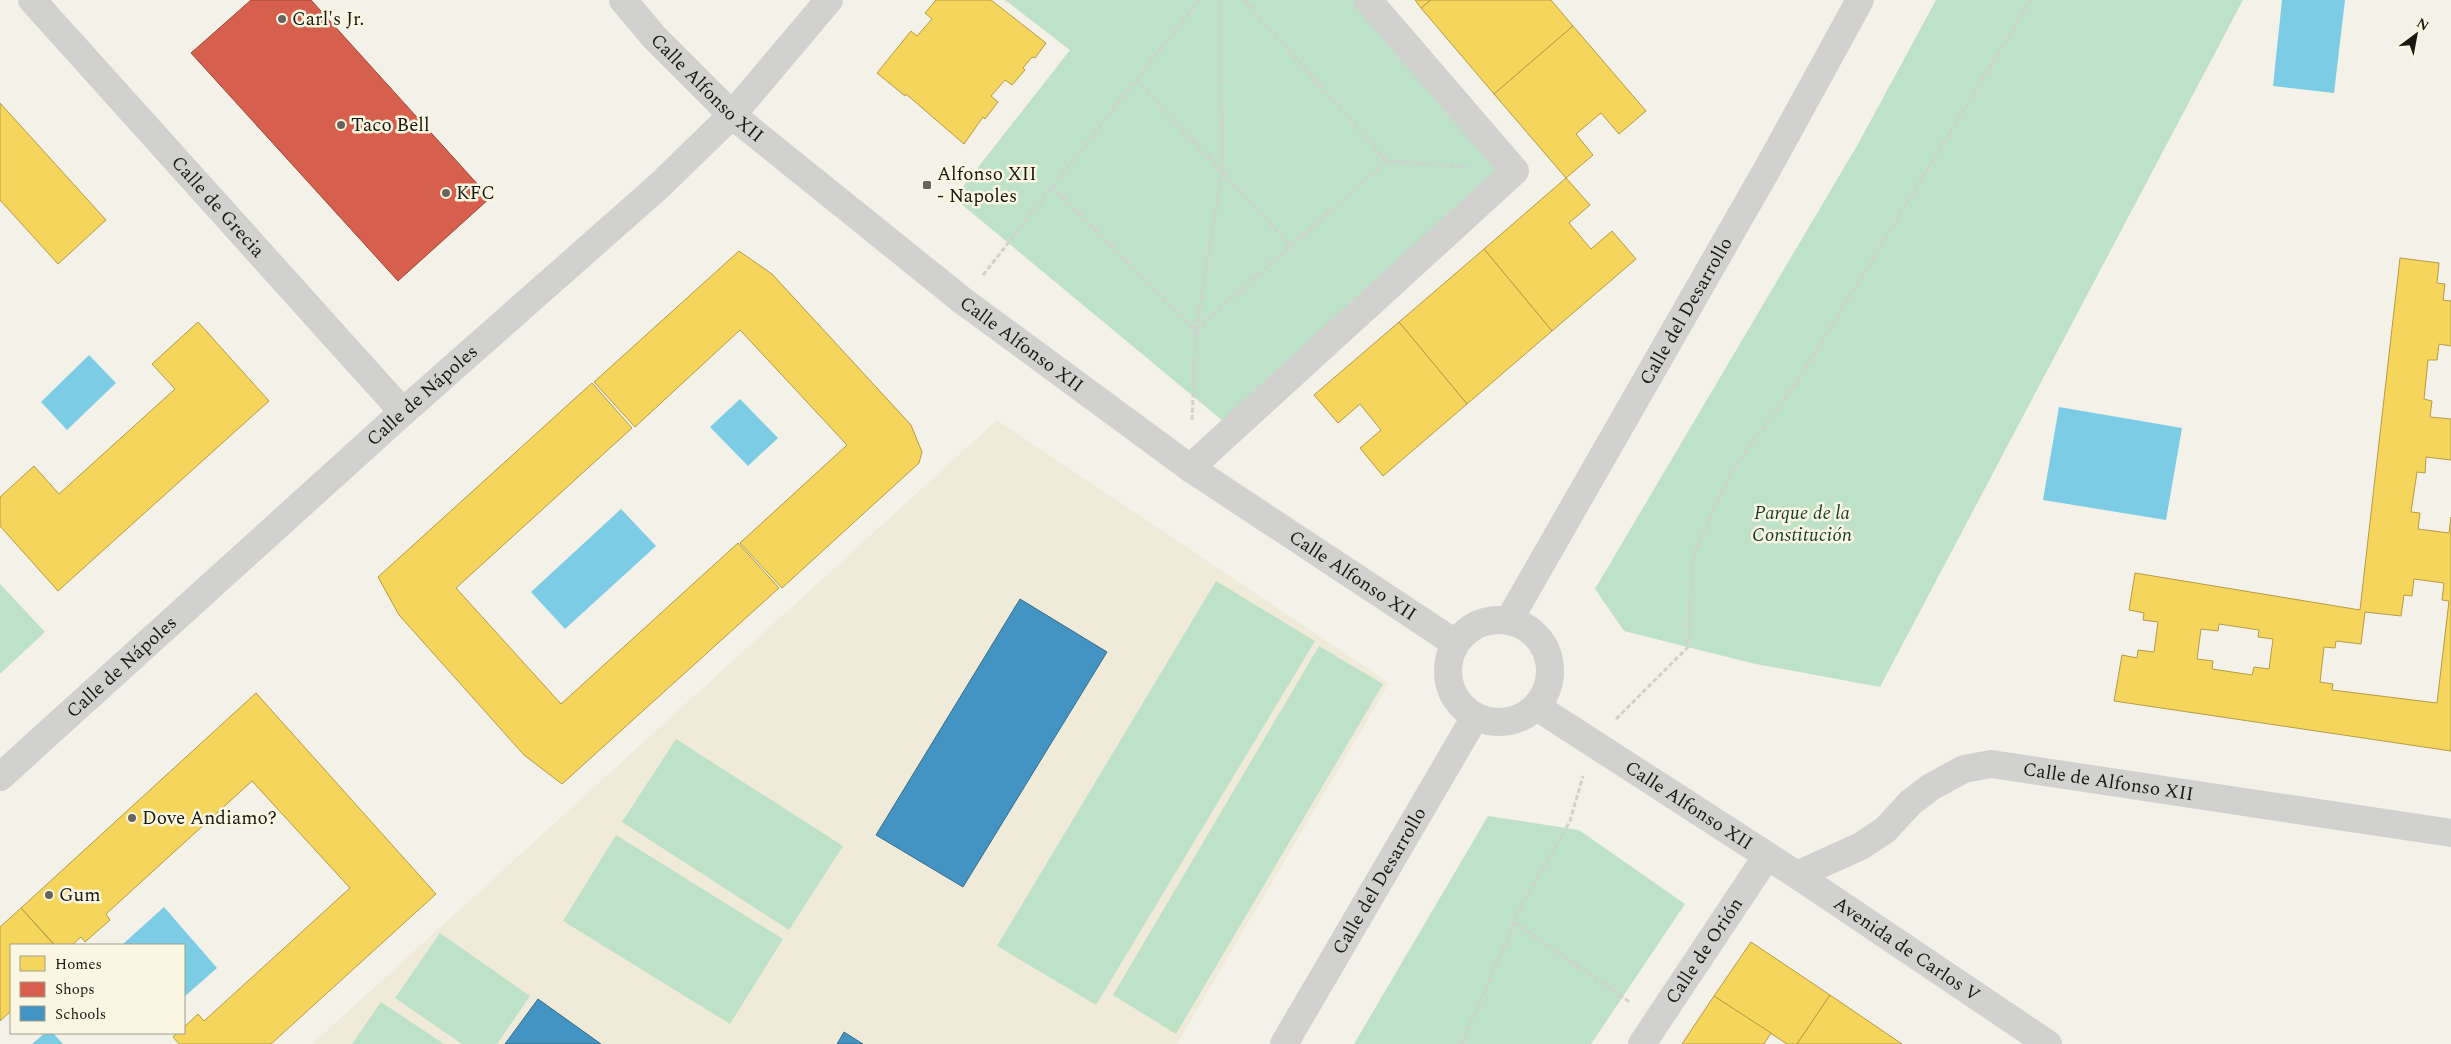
<svg xmlns="http://www.w3.org/2000/svg" width="2451" height="1044" font-family="Spectral,serif">
<style>
.built{fill:#efebd8}
.green{fill:#bde2c8}
.water{fill:#7dcce5}
.homes{fill:#f6d55c;stroke:#b49c46;fill-rule:evenodd}
.shops{fill:#d6604d;stroke:#9d4a3b}
.schools{fill:#4393c3;stroke:#366e8e}
.lines{fill:none;stroke-linecap:round;stroke-linejoin:round}
.path{stroke:#d1d1ce;stroke-width:3;stroke-dasharray:5 2.5;stroke-linecap:butt}
.minor{stroke:#d1d1cf;stroke-width:28}
.poi-dot{fill:#66645c;stroke:#faf6e2;stroke-width:2}
.labels{text-anchor:middle;dominant-baseline:central;stroke-width:5;stroke-linejoin:round;paint-order:stroke}
.poi-label{font-size:19px;fill:#191811;stroke:#faf6e2;text-anchor:start}
.street-label{font-size:19px;fill:#191811;stroke:#faf6e2}
.park-label{font-size:19px;font-style:italic;fill:#133c29;stroke:#faf6e2}
</style>
<rect width="100%" height="100%" fill="#f4f2e8"/>
<path class="built" d="M997,420L1389,683L1177,1044H312Z"/>
<g class="green">
<path d="M1005,0H1355L1500,169L1224,422L954,198L1070,50Z"/>
<path d="M1936,0H2243L1880,687L1751,663L1624,631L1595,589L1858,144Z"/>
<path d="M1216,581L1315,641L1096,1005L997,946Z"/>
<path d="M0,584L45,632L0,674Z"/>
<path d="M1319,646L1383,684L1176,1034L1113,995Z"/>
<path d="M676,739L843,846L789,930L622,822Z"/>
<path d="M1488,816L1579,830L1685,904L1591,1044H1354Z"/>
<path d="M616,835L783,939L730,1024L563,921Z"/>
<path d="M440,933L530,996L497,1044H462L395,998Z"/>
<path d="M381,1002L444,1044H352Z"/>
</g>
<g class="water">
<path d="M2282,0H2345L2334,93L2273,86Z"/>
<path d="M89,355L116,383L67,430L41,402Z"/>
<path d="M740,399L778,438L748,466L710,427Z"/>
<path d="M2059,407L2182,428L2166,520L2043,500Z"/>
<path d="M621,509L656,546L565,629L531,592Z"/>
<path d="M164,907L217,968L184,997V945L123,944Z"/>
<path d="M45,1033H53L63,1044H32Z"/>
</g>
<g class="homes">
<path d="M936,0H991L1046,43L1035,58L1032,57L1023,68L1025,70L1012,85L1005,80L991,96L998,102L985,119L983,117L964,144L906,94L905,96L877,73L911,31L917,36L932,19L925,13Z"/>
<path d="M1415,0H1431L1421,8Z"/>
<path d="M1431,0H1551L1573,26L1494,94L1421,8Z"/>
<path d="M1573,26L1646,111L1619,134L1601,113L1576,134L1593,155L1566,178L1494,94Z"/>
<path d="M0,103L106,220L58,264L0,200Z"/>
<path d="M1566,178L1590,205L1569,223L1591,249L1612,231L1636,259L1552,331L1484,249Z"/>
<path d="M1484,249L1552,331L1467,404L1399,322Z"/>
<path d="M739,251L772,274L911,425L922,452L919,463L782,588L740,543L847,445L740,330L635,427L594,382Z"/>
<path d="M2400,258L2439,263L2437,283L2445,284L2443,300L2451,301V346L2439,344L2437,360H2428L2424,399L2432,401L2430,417L2451,419V460L2426,457L2425,473L2417,472L2411,512L2420,513L2418,529L2449,533L2451,517V751L2114,701L2122,655L2137,658L2138,650L2154,652L2158,622L2143,620L2144,613L2129,610L2135,573L2360,610ZM2414,579L2444,583L2442,600L2449,601L2437,703L2332,690L2333,684L2320,682L2324,647L2335,648L2336,641L2361,644L2365,612L2401,616L2404,595L2412,596ZM2219,624L2259,630L2258,637L2273,639L2269,669L2254,667L2252,675L2212,669L2213,661L2197,659L2201,629L2218,631Z"/>
<path d="M198,322L269,401L58,591L0,526V497L34,466L59,494L175,389L152,364Z"/>
<path d="M1399,322L1467,404L1383,476L1360,448L1381,430L1360,404L1338,423L1314,395Z"/>
<path d="M592,383L632,428L456,588L561,704L738,543L779,588L562,784L524,755L399,615L378,577Z"/>
<path d="M256,693L436,894L271,1044H179L173,1037L177,1033H184V1027L198,1014L204,1021L350,888L252,781L106,914L110,920L85,942L81,937L72,945H55L21,908Z"/>
<path d="M21,908L54,945H11V1011L0,1021V927Z"/>
<path d="M1751,942L1830,995L1797,1044H1787L1714,996Z"/>
<path d="M1830,995L1902,1044H1797Z"/>
<path d="M1714,996L1771,1033L1764,1044H1682Z"/>
</g>
<path class="shops" d="M251,0H311L490,198L398,281L191,53Z"/>
<g class="schools">
<path d="M1020,599L1107,652L963,887L876,835Z"/>
<path d="M538,999L601,1044H505Z"/>
<path d="M844,1032L863,1044H837Z"/>
</g>
<g class="lines">
<g class="path">
<path d="M1244,0L1387,161L1467,167"/>
<path d="M1136,80L1291,246"/>
<path d="M1052,186L1196,331"/>
<path d="M983,275L1199,0"/>
<path d="M1196,330L1387,161"/>
<path d="M1192,420L1196,331L1222,173L1220,0"/>
<path d="M1616,719L1688,647L1693,556L1730,474L1801,376L2031,0"/>
<path d="M1514,922L1631,1003"/>
<path d="M1462,1044L1522,905L1570,821L1583,776"/>
</g>
<g class="minor">
<path id="s1" d="M32,0L403,412"/>
<path id="s2" d="M623,0L654,37L732,115L963,301L1190,468L1455,643"/>
<path d="M1190,468L1515,171L1368,0"/>
<circle cx="1499" cy="671" r="51"/>
<path id="s3" d="M1509,620L1769,166L1860,0"/>
<path id="s4" d="M1537,707L1797,875L2048,1044"/>
<path id="s5" d="M0,777L403,412L660,185L732,115L829,0"/>
<path id="s6" d="M1797,875L1861,846L1885,830L1911,802L1931,787L1964,769L1991,764L2451,833"/>
<path id="s7" d="M1284,1044L1475,717"/>
<path id="s8" d="M1642,1044L1767,856"/>
</g>
</g>
<g class="poi-dot">
<circle cx="282" cy="19" r="5"/>
<circle cx="341" cy="125" r="5"/>
<rect x="922" y="180" width="10" height="10" rx="2.5"/>
<circle cx="446" cy="193" r="5"/>
<circle cx="132" cy="818" r="5"/>
<circle cx="49" cy="895" r="5"/>
</g>
<g class="labels">
<g class="poi-label">
<text x="292" y="19">Carl's Jr.</text>
<text x="351" y="125">Taco Bell</text>
<text x="937" y="174">Alfonso XII<tspan x="937" dy="22">- Napoles</tspan></text>
<text x="456" y="193">KFC</text>
<text x="142" y="818">Dove Andiamo?</text>
<text x="59" y="895">Gum</text>
</g>
<g class="street-label">
<text stroke="none"><textPath href="#s2" startOffset="122">Calle Alfonso XII</textPath></text>
<text stroke="none"><textPath href="#s1" startOffset="278">Calle de Grecia</textPath></text>
<text stroke="none"><textPath href="#s3" startOffset="356">Calle del Desarrollo</textPath></text>
<text stroke="none"><textPath href="#s2" startOffset="528">Calle Alfonso XII</textPath></text>
<text stroke="none"><textPath href="#s5" startOffset="569">Calle de Nápoles</textPath></text>
<text stroke="none"><textPath href="#s2" startOffset="932">Calle Alfonso XII</textPath></text>
<text stroke="none"><textPath href="#s5" startOffset="164">Calle de Nápoles</textPath></text>
<text stroke="none"><textPath href="#s6" startOffset="346">Calle de Alfonso XII</textPath></text>
<text stroke="none"><textPath href="#s4" startOffset="181">Calle Alfonso XII</textPath></text>
<text stroke="none"><textPath href="#s7" startOffset="189">Calle del Desarrollo</textPath></text>
<text stroke="none"><textPath href="#s8" startOffset="112">Calle de Orión</textPath></text>
<text stroke="none"><textPath href="#s4" startOffset="442">Avenida de Carlos V</textPath></text>
</g>
<g class="park-label">
<text x="1802" y="513">Parque de la<tspan x="1802" dy="22">Constitución</tspan></text>
</g>
</g>
<rect x="10" y="944" width="175" height="90" fill="#faf6e2" stroke="#a09d8e"/>
<rect x="20" y="956" width="25" height="15" fill="#f6d55c" stroke="#a09d8e"/>
<text x="55" y="969" font-size="15" fill="#191811">Homes</text>
<rect x="20" y="982" width="25" height="15" fill="#d6604d" stroke="#a09d8e"/>
<text x="55" y="994" font-size="15" fill="#191811">Shops</text>
<rect x="20" y="1006" width="25" height="15" fill="#4393c3" stroke="#a09d8e"/>
<text x="55" y="1019" font-size="15" fill="#191811">Schools</text>
<g transform="translate(2416 35) rotate(32)" stroke="#faf6e2" stroke-width="4" paint-order="stroke">
<path d="M0-4L9 19L0 12L-9 19Z" fill="#191811"/>
<text y="-8" font-size="14" font-weight="bold" text-anchor="middle" fill="#191811">N</text>
</g>
</svg>
